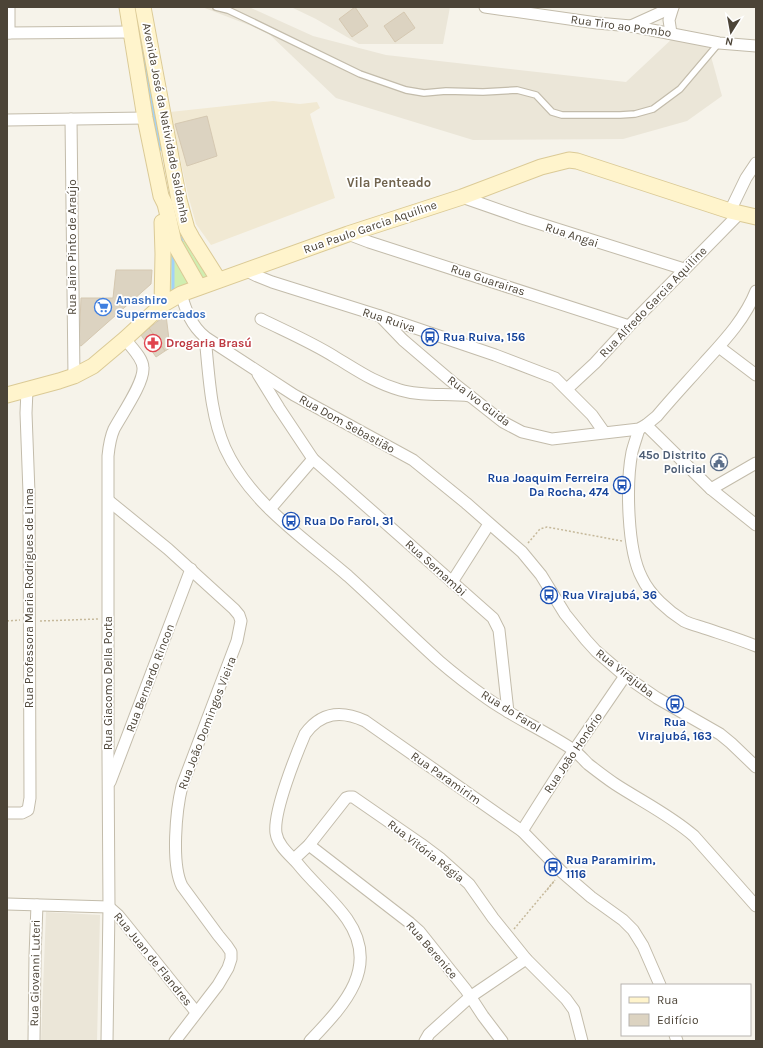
<svg xmlns="http://www.w3.org/2000/svg" width="763" height="1048" font-family="Karla,sans-serif">
<style>
.residential{fill:#ebe6d8}
.education{fill:#f1e9d3}
.green{fill:#d0eeb0}
.lines{fill:none;stroke-linecap:round;stroke-linejoin:round}
.stream{stroke:#a2d2f8;stroke-width:3}
.canal{stroke:#a2d2f8;stroke-width:10}
.building{fill:#dcd3c1;stroke:#d5c8b1}
.lane-casing{stroke:#c3bcab;stroke-width:8}
.street-casing{stroke:#c3bcab;stroke-width:13}
.secondary-casing{stroke:#dbca96;stroke-width:17}
.path{stroke:#c6b99b;stroke-width:1.5;stroke-dasharray:2 2;stroke-linecap:butt}
.lane{stroke:#fff;stroke-width:5.5}
.street{stroke:#fff;stroke-width:11}
.secondary{stroke:#fff4cc;stroke-width:15}
.labels{text-anchor:middle;dominant-baseline:central;stroke-width:3.5;stroke-linejoin:round;paint-order:stroke}
.street-label{font-size:12px;fill:#4c4437;stroke:#fff}
.shop-label{font-size:12px;font-weight:bold;fill:#366cbe;stroke:#fff;text-anchor:start}
.transit-label{font-size:12px;font-weight:bold;fill:#164399;stroke:#fff;text-anchor:start}
.health-label{font-size:12px;font-weight:bold;fill:#be3a42;stroke:#fff;text-anchor:start}
.service-label{font-size:12px;font-weight:bold;fill:#4e5e75;stroke:#fff;text-anchor:end}
.neighbourhood-label{font-size:13px;font-weight:bold;fill:#70634d;stroke:#fff}
</style>
<rect width="100%" height="100%" fill="#f6f3ea"/>
<g class="residential">
<path d="M202,7H249L313,36L386,55L626,82L674,37L707,42L722,96L687,121L623,139L473,140L336,98L267,32Z"/>
<path d="M291,7H450L443,44H359L316,19Z"/>
<path d="M46,912L100,915L97,1041H41Z"/>
</g>
<path class="education" d="M273,101L300,104L317,102L320,108L310,114L335,198L211,245L196,224L188,195L170,112Z"/>
<path class="green" d="M182,241H185L194,257L211,279L170,297L167,243L176,246Z"/>
<g class="lines">
<g class="stream">
<path d="M178,227L182,241"/>
<path d="M173,292V254"/>
</g>
<path class="canal" d="M139,38L162,146"/>
</g>
<g class="building">
<path d="M355,7L368,26L352,37L339,19Z"/>
<path d="M404,12L415,28L395,42L384,26Z"/>
<path d="M207,116L217,156L187,166L175,124Z"/>
<path d="M116,270H152L151,284L81,346L79,345L81,298H113Z"/>
<path d="M166,315L170,348L165,351L149,328Z"/>
<path d="M149,328L165,351L156,357L141,335Z"/>
</g>
<g class="lines">
<g class="lane-casing">
<path id="lane" d="M216,7L228,10L251,21L360,74L406,90L424,93L446,91L483,92L517,90L536,95L552,112L562,115H620L635,114L653,109L680,89L719,43"/>
</g>
<g class="street-casing">
<g id="street">
<path d="M9,7V33"/>
<path d="M485,7L597,23L631,26L719,43L756,46"/>
<path d="M631,26L673,7"/>
<path d="M7,33L131,32"/>
<path d="M671,33L669,20L673,7"/>
<path d="M71,119L74,376"/>
<path d="M7,120L145,118"/>
<path d="M462,197L525,219L684,269"/>
<path d="M730,211L746,178L756,163"/>
<path d="M348,234L369,242L629,326"/>
<path d="M245,270L257,276L272,282L380,316L495,355L555,378L592,415L604,432"/>
<path d="M181,294C186,311 191,325 205,337L294,395L413,460L466,503L522,552L541,575L565,614L586,640L596,651L625,676L657,698L720,734L731,743L756,767"/>
<path d="M380,316L403,340L451,381L503,422L522,432L552,439L639,429L646,425L657,416C672,398 688,381 704,363C724,341 745,319 756,291"/>
<path d="M261,319C285,331 311,342 335,357C357,370 375,383 400,390C423,397 447,393 470,396"/>
<path d="M205,337C209,374 210,414 225,448C250,503 304,538 348,576C379,604 408,633 439,661C454,674 471,687 488,699C515,718 545,731 572,749C578,753 583,759 588,764C597,771 606,778 615,784C641,801 670,815 694,836L756,906"/>
<path d="M719,347L756,375"/>
<path d="M258,374L279,408L313,459L493,618L499,630L508,712"/>
<path d="M567,389L595,363L629,326L739,214"/>
<path d="M646,425L711,489L756,525"/>
<path d="M639,429C637,436 634,444 632,452C626,483 627,550 642,578C650,595 668,611 684,621C690,624 698,626 704,628C722,634 739,639 756,646"/>
<path d="M711,489L756,463"/>
<path d="M109,501L168,549L234,609L239,615L241,621L237,641L182,786C176,810 171,864 182,886L218,935L227,946L231,952V959L228,968L218,985L175,1041"/>
<path d="M270,509L313,459"/>
<path d="M452,582L489,524"/>
<path d="M110,782L191,569"/>
<path d="M7,813H22L28,810L30,798L29,493L26,413L27,390"/>
<path d="M522,831L562,768L625,676"/>
<path d="M309,845L410,923L419,931L466,990L483,1016L502,1041"/>
<path d="M294,859L309,845L346,798L349,797H353L421,844L441,859L469,884L493,918L526,959L566,999L574,1010L582,1041"/>
<path d="M7,904L109,907L118,915L127,926L196,1012"/>
<path d="M675,1035L677,1041"/>
<path d="M34,1041L35,956L37,905"/>
<path d="M107,1041L109,907L108,756V456C109,446 110,438 114,429C122,414 144,383 143,368C143,358 131,347 125,339"/>
<path d="M310,1041C343,1006 381,968 347,919C333,899 313,883 298,864C290,855 278,846 276,833C273,812 296,755 305,734C321,712 341,710 365,721L522,831L562,872L591,897L623,920L633,930L643,946L660,985"/>
<path d="M425,1041L429,1034L470,997L526,959"/>
</g>
</g>
<g class="secondary-casing">
<g id="secondary">
<path d="M127,7L145,118L161,196L165,204L168,216L174,243L199,287"/>
<path d="M143,7L179,200L187,229L192,238L218,279"/>
<path d="M162,222L163,254L162,305"/>
<path d="M7,395L59,381L74,376L93,366L125,339L162,305L181,294L348,234L462,197L541,167L569,160L577,161L730,211L756,217"/>
</g>
</g>
<g class="path">
<path d="M528,543L540,529L547,527L622,541"/>
<path d="M7,621L20,620"/>
<path d="M40,621L98,619"/>
<path d="M547,890L555,880"/>
<path d="M514,929L555,880"/>
</g>
<use href="#lane" class="lane"/>
<use href="#street" class="street"/>
<use href="#secondary" class="secondary"/>
</g>
<defs>
<g id="supermarket-ring" transform="scale(0.9)"><circle r="9.5" fill="#fff" stroke="#3f7fe0" stroke-width="1.5"/><path d="M-6-5.5h2.5l.6 2H6L4.5 2H-2.5L-4.4-4H-6ZM-1.5 3.2a1.3 1.3 0 1 0 .1 0ZM3 3.2a1.3 1.3 0 1 0 .1 0Z" fill="#3f7fe0"/></g>
<g id="bus-ring" transform="scale(0.9)"><circle r="9.5" fill="#fff" stroke="#1a4fb4" stroke-width="1.5"/><path d="M-5-6H5V4H4V6H2V4H-2V6H-4V4H-5ZM-3.5-4V0h7V-4ZM-3.5 1.2v1.5H-2V1.2ZM2 1.2v1.5H3.5V1.2Z" fill="#1a4fb4"/></g>
<g id="pharmacy-ring" transform="scale(0.9)"><circle r="9.5" fill="#fff" stroke="#e0444e" stroke-width="1.5"/><path d="M-2-6h4v4h4v4h-4v4h-4v-4h-4v-4h4Z" fill="#e0444e"/></g>
<g id="civic-ring" transform="scale(0.9)"><circle r="9.5" fill="#fff" stroke="#5c6f8a" stroke-width="1.5"/><path d="M-.6-6.5H3V-4.5H.6V-3L4-1V1h2V6H-6V1h2V-1L-.6-3ZM-1.2 2.5V6h2.4V2.5Z" fill="#5c6f8a"/></g>
</defs>
<g fill-rule="evenodd">
<use href="#supermarket-ring" x="103" y="307"/>
<use href="#bus-ring" x="430" y="337"/>
<use href="#pharmacy-ring" x="153" y="343"/>
<use href="#civic-ring" x="719" y="462"/>
<use href="#bus-ring" x="622" y="485"/>
<use href="#bus-ring" x="291" y="521"/>
<use href="#bus-ring" x="549" y="595"/>
<use href="#bus-ring" x="675" y="704"/>
<use href="#bus-ring" x="553" y="867"/>
</g>
<g class="labels">
<g class="street-label">
<text transform="translate(621 26) rotate(8)">Rua Tiro ao Pombo</text>
<text transform="translate(166 123) rotate(79)">Avenida José da Natividade Saldanha</text>
<text transform="translate(370 227) rotate(-19)">Rua Paulo Garcia Aquiline</text>
<text transform="translate(572 235) rotate(18)">Rua Angai</text>
<text transform="translate(72 247) rotate(-90)">Rua Jairo Pinto de Araújo</text>
<text transform="translate(488 280) rotate(18)">Rua Guarairas</text>
<text transform="translate(653 302) rotate(-46)">Rua Alfredo Garcia Aquiline</text>
<text transform="translate(389 320) rotate(18)">Rua Ruiva</text>
<text transform="translate(479 401) rotate(37)">Rua Ivo Guida</text>
<text transform="translate(347 424) rotate(29)">Rua Dom Sebastião</text>
<text transform="translate(436 568) rotate(42)">Rua Sernambi</text>
<text transform="translate(29 598) rotate(-90)">Rua Professora Maria Rodrigues de Lima</text>
<text transform="translate(625 673) rotate(38)">Rua Virajuba</text>
<text transform="translate(150 678) rotate(-69)">Rua Bernardo Rincon</text>
<text transform="translate(108 683) rotate(-90)">Rua Giacomo Della Porta</text>
<text transform="translate(511 711) rotate(32)">Rua do Farol</text>
<text transform="translate(207 723) rotate(-69)">Rua João Domingos Vieira</text>
<text transform="translate(573 753) rotate(-56)">Rua João Honório</text>
<text transform="translate(446 778) rotate(35)">Rua Paramirim</text>
<text transform="translate(426 851) rotate(38)">Rua Vitória Régia</text>
<text transform="translate(432 950) rotate(49)">Rua Berenice</text>
<text transform="translate(153 959) rotate(51)">Rua Juan de Flandres</text>
<text transform="translate(35 973) rotate(-89)">Rua Giovanni Luteri</text>
</g>
<g class="shop-label">
<text x="116" y="300">Anashiro<tspan x="116" dy="14">Supermercados</tspan></text>
</g>
<g class="transit-label">
<text x="443" y="337">Rua Ruiva, 156</text>
<text x="609" y="478" text-anchor="end">Rua Joaquim Ferreira<tspan x="609" dy="14">Da Rocha, 474</tspan></text>
<text x="304" y="521">Rua Do Farol, 31</text>
<text x="562" y="595">Rua Virajubá, 36</text>
<text x="675" y="722" text-anchor="middle">Rua<tspan x="675" dy="14">Virajubá, 163</tspan></text>
<text x="566" y="860">Rua Paramirim,<tspan x="566" dy="14">1116</tspan></text>
</g>
<g class="health-label">
<text x="166" y="343">Drogaria Brasú</text>
</g>
<g class="service-label">
<text x="706" y="455">45º Distrito<tspan x="706" dy="14">Policial</tspan></text>
</g>
<g class="neighbourhood-label">
<text x="389" y="182">Vila Penteado</text>
</g>
</g>
<rect width="763" height="1048" fill="none" stroke="#4c4437" stroke-width="16"/>
<rect x="621" y="984" width="130" height="52" fill="#ffffff" stroke="#b7b4af"/>
<rect x="629" y="997" width="20" height="6" fill="#fff4cc" stroke="#b7b4af"/>
<text x="657" y="1004" font-size="12" fill="#4c4437">Rua</text>
<rect x="629" y="1014" width="20" height="12" fill="#dcd3c1" stroke="#b7b4af"/>
<text x="657" y="1024" font-size="12" fill="#4c4437">Edifício</text>
<g transform="translate(731 32) rotate(191)" stroke="#ffffff" stroke-width="3" paint-order="stroke">
<path d="M0-3L7 15L0 10L-7 15Z" fill="#4c4437"/>
<text y="-6" font-size="11" font-weight="bold" text-anchor="middle" fill="#4c4437">N</text>
</g>
</svg>
